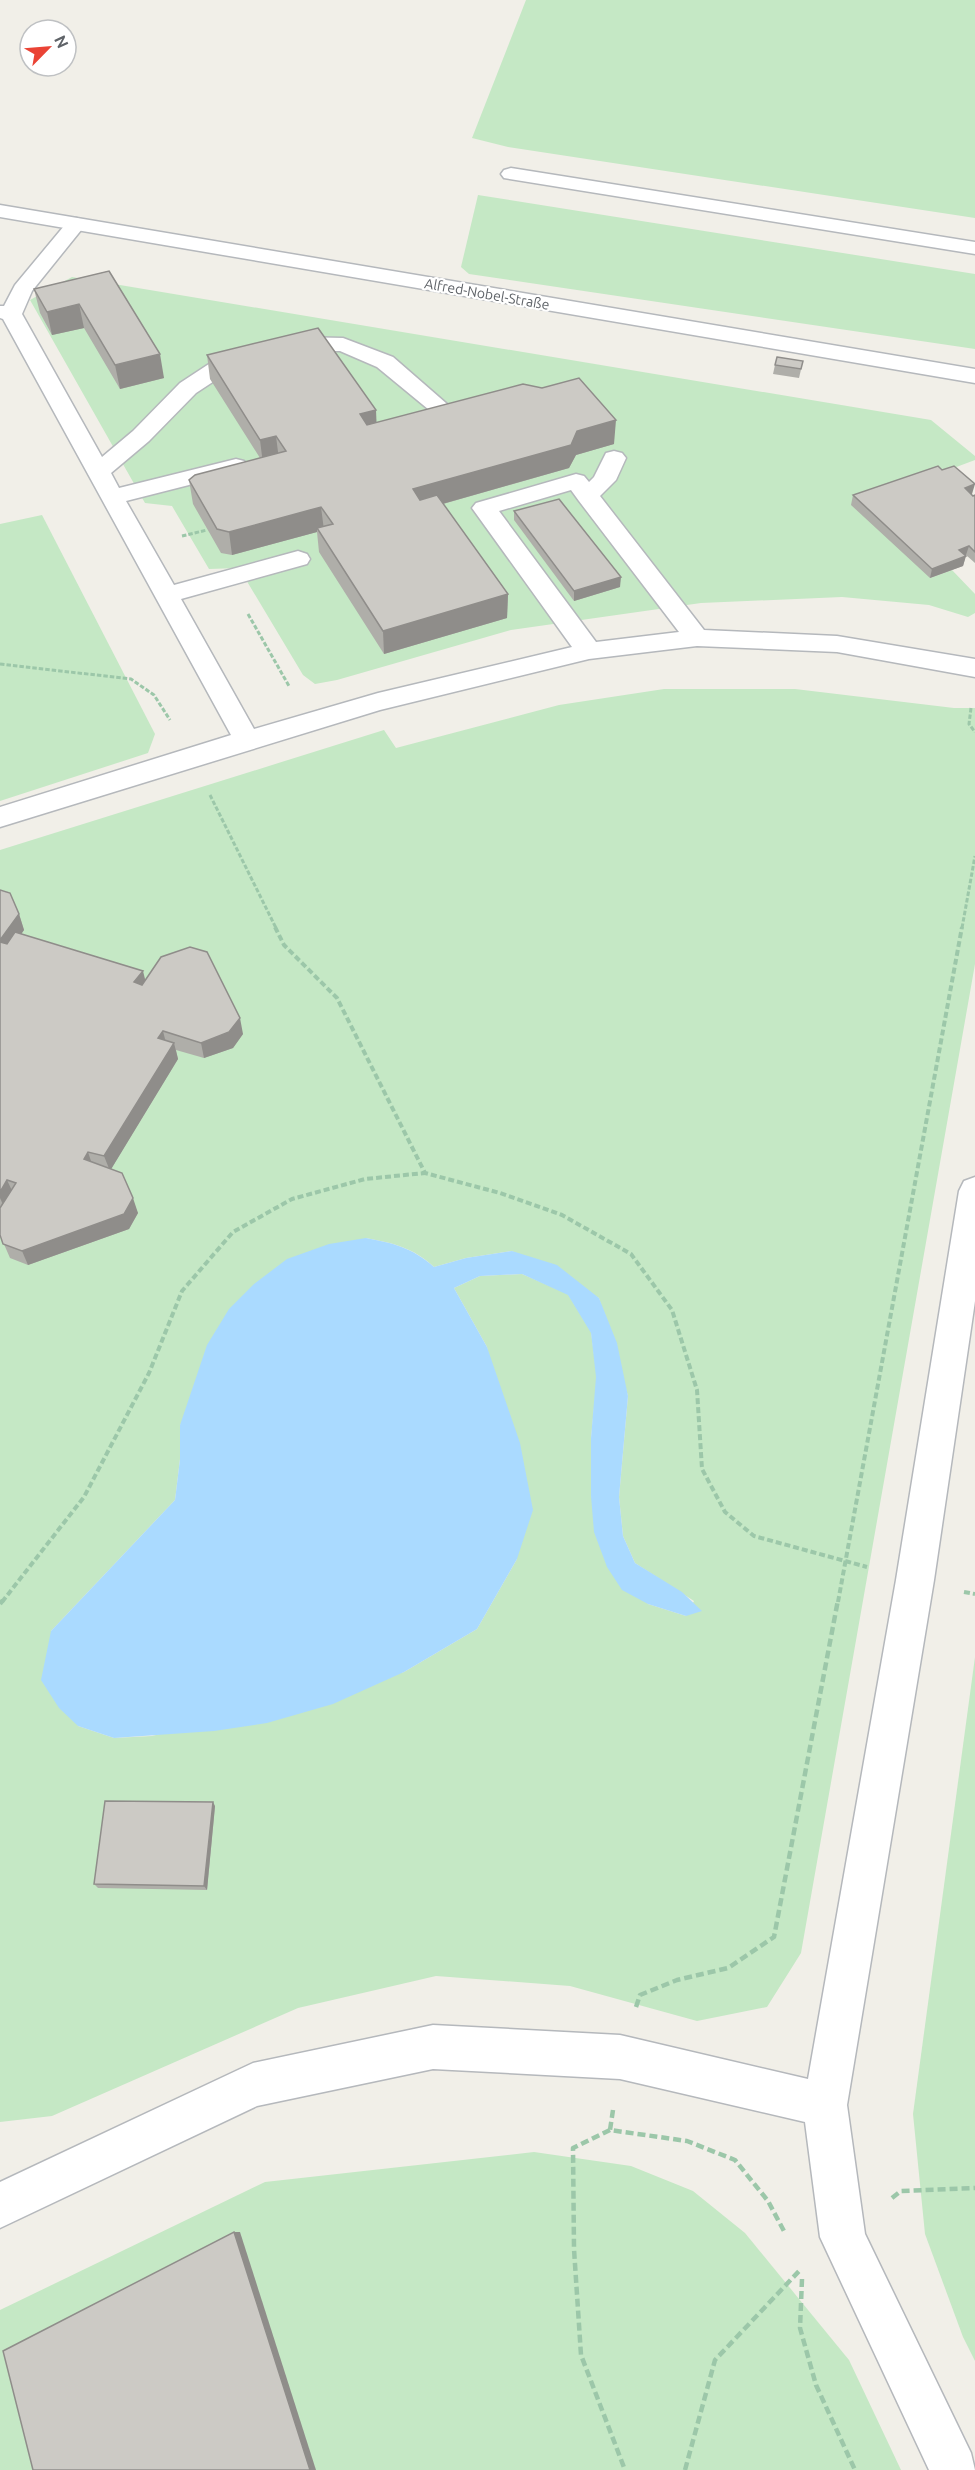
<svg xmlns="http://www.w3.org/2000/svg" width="975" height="2470" font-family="Ubuntu,sans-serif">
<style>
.green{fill:#c5e8c5;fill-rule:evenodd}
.water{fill:#aadaff}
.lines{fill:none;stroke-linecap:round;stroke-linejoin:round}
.service-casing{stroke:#b5b8bc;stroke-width:3}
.tertiary-casing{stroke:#b5b8bc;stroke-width:3}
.path-far2{stroke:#9cc7a9;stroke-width:3;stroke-dasharray:4.5 2;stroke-linecap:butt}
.path-far1{stroke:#9cc7a9;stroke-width:4;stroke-dasharray:6 3;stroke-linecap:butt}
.path{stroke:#9cc7a9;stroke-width:4.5;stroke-dasharray:8 4;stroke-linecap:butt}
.service{fill:#fff;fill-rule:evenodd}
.tertiary{fill:#fff;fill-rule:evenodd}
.wall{fill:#afaea9}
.shaded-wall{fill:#8f8d8a}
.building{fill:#cccac5;stroke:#8f8d8a;stroke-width:1.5}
.labels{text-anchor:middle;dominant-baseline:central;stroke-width:4.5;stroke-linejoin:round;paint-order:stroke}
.far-street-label{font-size:14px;fill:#5f6368;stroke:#fff}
</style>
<rect width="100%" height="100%" fill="#f1efe8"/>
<g class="green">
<path d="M526,0H975V218L508,147L472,138Z"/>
<path d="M478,195L975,274V349L469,274L461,267Z"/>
<path d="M72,277L931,420L975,456V460L935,475L930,578L952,570L975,594V613L968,617L929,605L842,597L701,603L511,630L337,680L315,684L303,675L239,568L209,569L172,506L145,503L30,300Z"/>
<path d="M42,515L155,734L148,753L0,801V524Z"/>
<path d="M664,689H795L954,708H975V964L801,1953L767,2007L697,2021L570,1986L436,1976L298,2008L52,2116L0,2122V850L384,730L396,748L559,705ZM366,1238C393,1243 414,1248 434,1267L466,1258L512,1251L599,1298L628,1396L619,1497L623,1536L635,1563L694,1601L686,1616L648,1604L591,1496V1438L597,1377L591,1332L568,1294L522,1274L480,1276L454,1288L487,1347L517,1559L477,1629L404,1672L152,1736L114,1738L78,1726L51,1631L175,1500L180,1459V1425Z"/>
<path d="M975,1657V2361L963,2337L925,2234L913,2114Z"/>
<path d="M534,2152L631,2166L693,2191L745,2233L849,2360L901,2470H0V2310L265,2182Z"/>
</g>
<path class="water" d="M366,1238C393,1243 413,1248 434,1267L466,1258L512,1251L557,1265L599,1298L617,1343L628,1396L619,1497L623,1536L635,1563L682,1592L702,1611L686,1616L648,1604L622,1590L607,1567L594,1532L591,1496V1438L596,1377L591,1333L568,1295L522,1274L480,1276L454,1288L487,1347L520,1443L533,1510L517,1559L477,1629L404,1672L333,1704L267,1723L214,1731L114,1738L78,1726L59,1708L41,1680L51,1631L175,1500L180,1459V1425L207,1345L229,1309L254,1284L287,1259L329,1244Z"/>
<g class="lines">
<g class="service-casing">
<g id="service">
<path d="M511,168L975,242V254L504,178L501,174L504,170Z"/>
<path d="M76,218L83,220L86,224L32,291L22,314L102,457L133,431L180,383L215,360L243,348L299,337L343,338L393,357L447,404L444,409L436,411L428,409L377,367L340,351H299L257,358L231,370L196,393L149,441L111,473L119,488L236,459L244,461L248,466L244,471L126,501L174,585L298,551L307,554L310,559L307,564L181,599L254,729L378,693L572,647L472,508L476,503L576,474L584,476L589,482L594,477L606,453L614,451L622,453L626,458L616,480L600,496L704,630L837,636L975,659V677L837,652L697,646L589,659L380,710L0,827V807L231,735L3,319L0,318V306H4L15,285L69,220ZM571,490L579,501L679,632L596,642L499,511Z"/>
<path d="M975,1177V1301L934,1580L847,2105L865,2234L971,2453L975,2470H929L820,2237L805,2122L620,2079L433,2069L257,2106L0,2228V2182L238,2070L253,2063L433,2025L620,2035L808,2079L896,1580L959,1191L964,1181Z"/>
</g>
</g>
<g class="tertiary-casing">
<path id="tertiary" d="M0,205L975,369V383L0,217Z"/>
</g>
<g class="path-far2">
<path d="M182,536L207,530"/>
<path d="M248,614L289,686"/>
<path d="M0,664L131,679L154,695L170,720"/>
<path d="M971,708L969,724L975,732"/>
<path d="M210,795L276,928"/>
<path d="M962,928L975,856"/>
</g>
<g class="path-far1">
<path d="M275,927L284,945L337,998L425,1173L500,1193L562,1215L631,1254L672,1310L697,1390L702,1469L725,1512L754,1536L867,1567"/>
<path d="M964,1592L975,1594"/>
<path d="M2,1602L84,1497L149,1373L182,1291L233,1232L292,1199L365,1179L425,1173"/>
<path d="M838,1602L962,927"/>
</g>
<g class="path">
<path d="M0,1604L3,1600"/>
<path d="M636,2007L640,1995L677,1980L728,1968L774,1937L838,1600"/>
<path d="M613,2110L610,2130L687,2141L735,2160L768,2201L785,2233"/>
<path d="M610,2130L573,2148L574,2249L581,2355L625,2470"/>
<path d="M892,2198L901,2191L975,2188"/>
<path d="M802,2279L800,2328L816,2385L855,2470"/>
<path d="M685,2470L715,2360L801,2269"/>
</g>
<use href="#service" class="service"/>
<use href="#tertiary" class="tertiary"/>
</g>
<g class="wall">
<path d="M109,271L164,378L120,389L84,328L52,335L40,313L34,289Z"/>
<path d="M207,355L376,410V422L614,444L576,455L569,468L443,504L508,594L507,618L384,654L319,552L317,532L232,555L221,553L193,504L189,480L260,458L210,379Z"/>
<path d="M803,361L799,378L773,374L775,365Z"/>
<path d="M942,470L972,494H971L973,496L975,495V563L966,555L963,566L930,578L851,505L853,495Z"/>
<path d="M514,511L620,587L574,601L514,520Z"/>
<path d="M0,890L19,914L24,930L21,934L145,980L243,1034L233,1048L204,1058L176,1050L178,1059L111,1169L138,1213L129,1229L28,1265L10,1258L0,1235Z"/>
<path d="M215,1806L207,1890L98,1888L94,1884Z"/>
</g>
<g class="shaded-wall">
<path d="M79,304L84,328L52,335L47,312Z"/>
<path d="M160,354L164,378L120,389L115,365Z"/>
<path d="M376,410L377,434L362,438L360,414Z"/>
<path d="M616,420L614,444L576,455L569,468L414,512L413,489L577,431Z"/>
<path d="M276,436L279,460L263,464L260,440Z"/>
<path d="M975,484L972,494L962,498L965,488Z"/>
<path d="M321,507L324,530L317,528V532L232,555L229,532Z"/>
<path d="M969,546L966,555L956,559L959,550Z"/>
<path d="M966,556L963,566L930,578L932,569Z"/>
<path d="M621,577L620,587L574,601V591Z"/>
<path d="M508,594L507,618L384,654L383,631Z"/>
<path d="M19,914L24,930L5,958L0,944V940Z"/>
<path d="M143,971L147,987L134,982Z"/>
<path d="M240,1018L243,1034L233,1048L204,1058L201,1043Z"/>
<path d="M163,1031L167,1047L158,1038Z"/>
<path d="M174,1043L178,1059L110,1171L104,1156Z"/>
<path d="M88,1152L93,1167L84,1159Z"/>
<path d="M7,1180L14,1195L5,1209L0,1198V1192Z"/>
<path d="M133,1198L138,1213L129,1229L28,1265L22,1251Z"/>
<path d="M213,1802L215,1806L207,1890L204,1886Z"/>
<path d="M234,2232H240L316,2470H310Z"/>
</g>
<g class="building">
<path d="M109,271L160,354L115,365L79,304L47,312L34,289Z"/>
<path d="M318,328L376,410L360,414L367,425L523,384L542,388L579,378L616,420L577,431L571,445L413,489L420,500L437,495L508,594L383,631L317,528L333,524L321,507L229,532L217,529L189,480L195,475L286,451L276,436L260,440L207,355Z"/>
<path d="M777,357L803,361L801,369L775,365Z"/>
<path d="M938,466L942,470L954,466L975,484L965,488L973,496L975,495V552L969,546L959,550L966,556L932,569L853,495Z"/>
<path d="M559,499L621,577L574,591L514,511Z"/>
<path d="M0,890L10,893L19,914L0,940Z"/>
<path d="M15,932L143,971L134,982L142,985L161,957L190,947L207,952L240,1018L229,1032L201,1043L163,1031L158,1038L174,1043L104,1156L88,1152L84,1159L122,1173L133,1198L124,1214L22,1251L3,1244L0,1235V1208L16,1183L7,1180L0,1192V942L7,944Z"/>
<path d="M105,1801L213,1802L204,1886L94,1884Z"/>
<path d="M234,2232L310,2470H33L3,2351Z"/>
</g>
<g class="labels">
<g class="far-street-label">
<text transform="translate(487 294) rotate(10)">Alfred-Nobel-Straße</text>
</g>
</g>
<g transform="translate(48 48) rotate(65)"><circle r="28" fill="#ffffff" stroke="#bfc1c3" stroke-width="1.5"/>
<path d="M0-4.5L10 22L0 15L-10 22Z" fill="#ea4335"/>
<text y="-9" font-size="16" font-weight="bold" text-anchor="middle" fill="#5f6368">N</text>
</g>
</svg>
